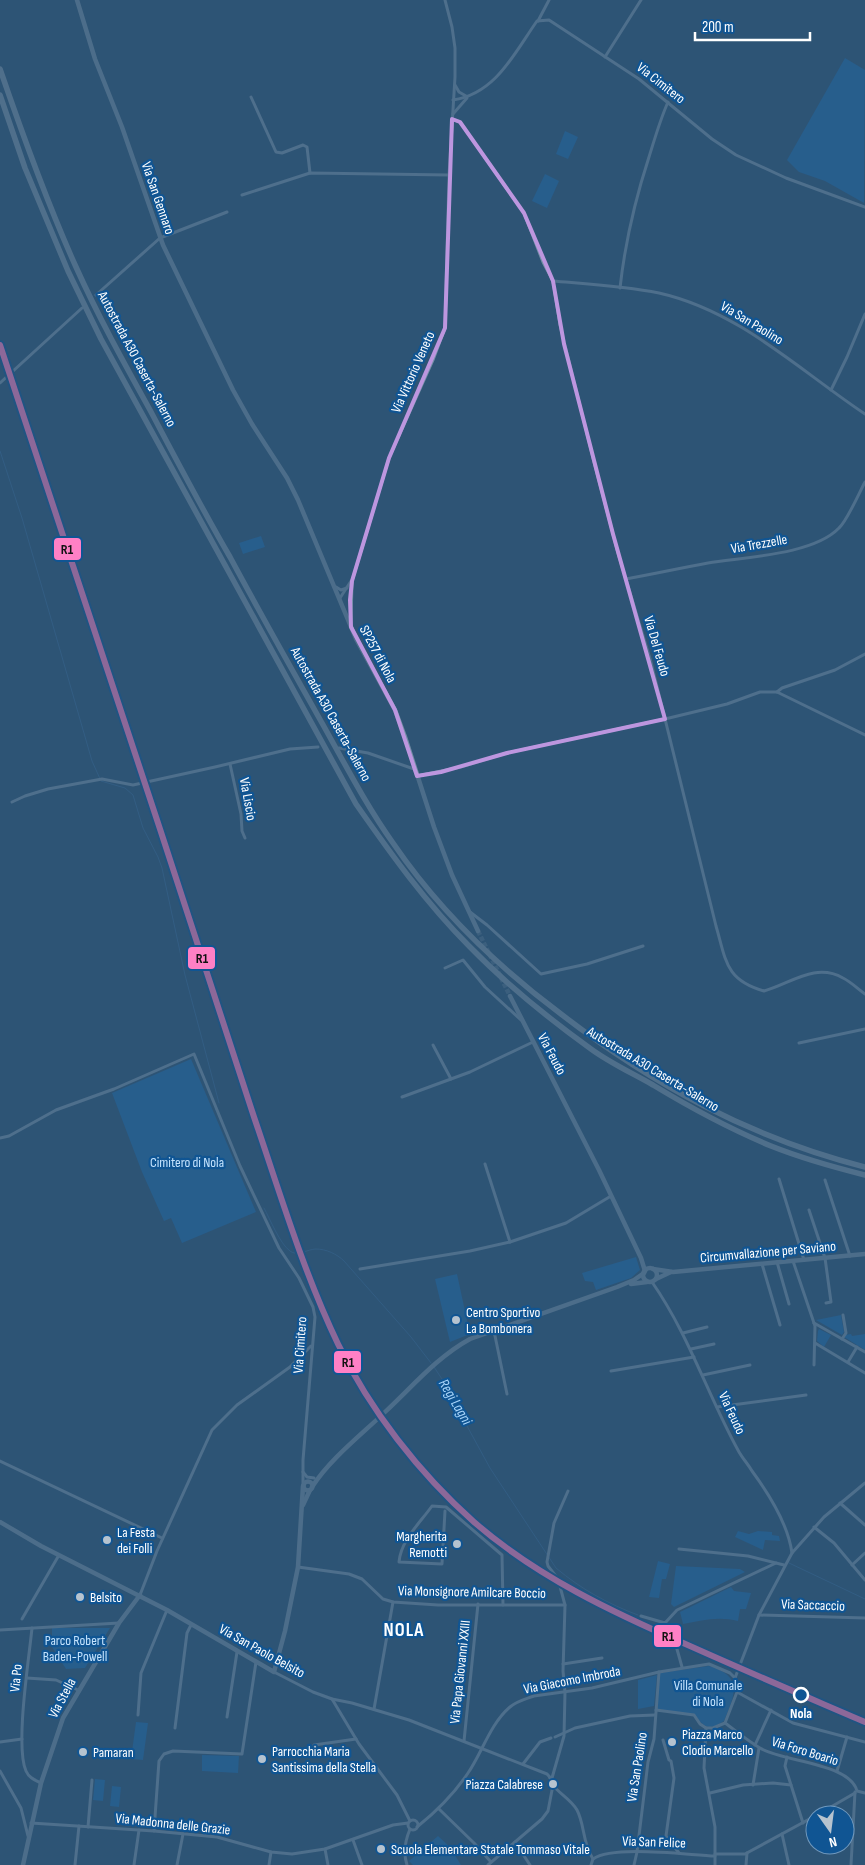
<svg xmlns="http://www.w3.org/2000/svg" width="865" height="1865" font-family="'Sofia Sans Condensed',sans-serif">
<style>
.green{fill:#206aa8}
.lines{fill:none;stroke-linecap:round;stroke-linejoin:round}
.stream{stroke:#386995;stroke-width:1}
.secondary-tunnel{stroke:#4d6e8a;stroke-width:4.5;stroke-dasharray:4.5 2;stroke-linecap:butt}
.street{stroke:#7590a8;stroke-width:3}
.secondary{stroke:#728da4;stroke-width:4.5}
.highway{stroke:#7991a7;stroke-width:5.5}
.rail-1-casing{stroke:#105593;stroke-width:10}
.rail-1{stroke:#ff80c5;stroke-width:6}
.marked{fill:none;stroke:#bd96df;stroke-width:4;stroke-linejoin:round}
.poi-dot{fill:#b6c3cf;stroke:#105593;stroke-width:2}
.stop-dot{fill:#105593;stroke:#fff;stroke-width:2.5}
.labels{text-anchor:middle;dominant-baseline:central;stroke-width:4.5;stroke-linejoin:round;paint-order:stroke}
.street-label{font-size:14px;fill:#fff;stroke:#105593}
.park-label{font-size:14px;fill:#c4e3fe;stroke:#105593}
.poi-label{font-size:14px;fill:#fff;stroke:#105593;text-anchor:start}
.stop-label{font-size:14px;font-weight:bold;fill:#fff;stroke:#105593}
.water-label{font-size:15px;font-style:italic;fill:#a8d5fa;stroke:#105593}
.district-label{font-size:19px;font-weight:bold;letter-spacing:1px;fill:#fff;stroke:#105593}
.line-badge{stroke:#105593;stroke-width:2}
.pale-badge-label{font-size:14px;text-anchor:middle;font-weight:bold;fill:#111}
</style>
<rect width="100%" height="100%" fill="#2e5475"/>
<g class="green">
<path d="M845,58L865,70L864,203L825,181L799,172L787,160Z"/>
<path d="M565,131L578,137L568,159L556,154Z"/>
<path d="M545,174L559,181L547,208L532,201Z"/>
<path d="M261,536L265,547L243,554L239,543Z"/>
<path d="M191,1059L256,1212L182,1243L171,1218L164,1221L142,1172L112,1093Z"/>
<path d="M636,1257L640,1270L631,1278L596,1290L593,1282L585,1281L582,1273Z"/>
<path d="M457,1274L470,1334L450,1342L435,1279Z"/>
<path d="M841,1315L844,1332L842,1335L816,1320Z"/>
<path d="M819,1329L831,1335L824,1347L817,1341L818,1331Z"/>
<path d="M851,1334L852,1336L865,1334V1350L844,1337L845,1335Z"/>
<path d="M738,1531L749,1534L758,1531L772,1532V1535L779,1536L780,1541L765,1540L763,1550L735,1537Z"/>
<path d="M658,1561L670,1564L666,1579H662L659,1598L649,1597Z"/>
<path d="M676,1566L740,1569L745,1572L674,1607L671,1604Z"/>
<path d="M731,1587L734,1591L751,1593L746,1609H740L738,1621C719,1616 702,1620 683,1624L680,1612Z"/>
<path d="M52,1628H110L85,1668L66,1669L52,1647Z"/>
<path d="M709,1666C744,1676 735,1695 724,1721C709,1731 704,1728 694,1714L656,1710L659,1673Z"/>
<path d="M657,1675L654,1706L638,1709V1680Z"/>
<path d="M136,1722L148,1723L143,1760L131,1759Z"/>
<path d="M202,1755L239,1756L238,1773L202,1771Z"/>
<path d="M95,1779L105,1780L103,1801L93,1800Z"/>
<path d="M112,1786L121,1787L119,1807L110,1806Z"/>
<path d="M438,1836L450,1847L461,1865H413L409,1861Z"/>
</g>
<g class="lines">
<g class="stream">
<path d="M0,451L22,518L92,761L101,781L125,788L133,795L143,828L158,857L162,868L185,975L219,1103"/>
<path d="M264,1208C270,1219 280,1244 290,1251C297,1257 308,1249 316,1249C326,1249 337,1254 344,1261L411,1337L431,1363"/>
<path d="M434,1367L456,1400L467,1426L490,1468L556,1568C581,1589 608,1604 638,1615"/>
<path d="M789,1563L865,1599"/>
</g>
<path class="secondary-tunnel" d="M478,931L510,996"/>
<g class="street">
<path d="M538,21L549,0"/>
<path d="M605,57L641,0"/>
<path d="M455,85L459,92L466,96"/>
<path d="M251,97L276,152L282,153L303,145L307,147L310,173"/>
<path d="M453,100C496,94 515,52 537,21L549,20L639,79L712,139L736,155L786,178L865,207"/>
<path d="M453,114L467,98"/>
<path d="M452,119L460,122L524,213L543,262L553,281L560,325L594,462L618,553L651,662L716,926C726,960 725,980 764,991C790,984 815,962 843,978C851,982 858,989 865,994"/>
<path d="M242,195L310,173L449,175"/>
<path d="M553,281C588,284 624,286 659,293C739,311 799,370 865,414"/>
<path d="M620,288C625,243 635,200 649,157C655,138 660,120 668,102"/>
<path d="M96,295L160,238L227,212"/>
<path d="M0,383L82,308"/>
<path d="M831,390L847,357L865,314"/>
<path d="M626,579C653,574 681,568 708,563C744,557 813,555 839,528C847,521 859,493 865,482"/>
<path d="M336,587L341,590L347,588"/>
<path d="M340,598L351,581"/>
<path d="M351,623L352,581L389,458L433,360L445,328L449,175L455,77V48L452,27L445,0"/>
<path d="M777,692L782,688L835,670L865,654"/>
<path d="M339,748L368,753L414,769"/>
<path d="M230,764L241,814L242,831L245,838"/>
<path d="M417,776L461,767L507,753L665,719L727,704L760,692H777L865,735"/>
<path d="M12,802L25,796L48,789L102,779L133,785L215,767L290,749L318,747"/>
<path d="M470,912L487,925L541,974L587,964L643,946"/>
<path d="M445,968L463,960L485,987L521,1020"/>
<path d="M799,1043L865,1029"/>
<path d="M433,1045L451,1079"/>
<path d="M402,1097L470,1072L533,1042"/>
<path d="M0,1138L9,1136L56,1110L114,1089L194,1054L240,1166L279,1248L299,1278L313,1307L315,1317L303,1460V1485"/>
<path d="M485,1164L510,1242"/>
<path d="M779,1179L804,1260"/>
<path d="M825,1180L850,1256"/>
<path d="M809,1210L825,1258L831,1302L826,1303"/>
<path d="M793,1261L815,1326L814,1365"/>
<path d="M777,1262L789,1304"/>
<path d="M762,1264L780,1325"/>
<path d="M360,1269L470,1251L510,1242L566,1223L611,1196"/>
<path d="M652,1282C689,1335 708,1396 739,1452C743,1459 748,1464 752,1471C769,1494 788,1524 792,1553"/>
<path d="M814,1323L865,1352"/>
<path d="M494,1331L507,1394"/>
<path d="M683,1333L707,1327"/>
<path d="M842,1339L846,1333L843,1315"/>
<path d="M815,1343L865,1373"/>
<path d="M691,1349L714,1344"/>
<path d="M848,1362L857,1347"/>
<path d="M611,1371L694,1357"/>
<path d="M703,1375L750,1365"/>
<path d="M717,1407L806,1395"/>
<path d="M0,1461L162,1538"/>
<path d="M303,1472L307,1477L314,1478"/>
<path d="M840,1503L865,1525"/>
<path d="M445,1511L442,1564L399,1562C401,1540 420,1523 432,1506L446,1507L502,1555L503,1605"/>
<path d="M814,1527L834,1543L865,1580"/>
<path d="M679,1549L748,1556L784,1565"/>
<path d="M852,1565L865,1553"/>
<path d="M298,1567L349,1574L362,1579L383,1599L393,1602L438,1605H565"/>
<path d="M140,1595L157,1551L212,1430L237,1405L290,1367L311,1346"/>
<path d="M759,1615L865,1618"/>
<path d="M641,1616L665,1623L677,1610L776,1563"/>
<path d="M22,1619L59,1555"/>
<path d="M665,1623L666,1628L675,1642L682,1667"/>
<path d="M32,1628C29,1659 15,1746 26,1771C29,1778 35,1780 41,1783"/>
<path d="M0,1630L119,1623"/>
<path d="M563,1664L602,1658"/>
<path d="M274,1672L313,1692L332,1699L352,1703L409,1720L547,1774C551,1777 550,1779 552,1784C558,1793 571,1799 577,1810C585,1825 582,1842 593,1859"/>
<path d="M27,1678L56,1680L78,1690"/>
<path d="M735,1678L759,1615L792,1553L824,1517L865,1483"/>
<path d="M737,1692L793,1723L865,1742"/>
<path d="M332,1699L359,1744L397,1795L410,1821"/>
<path d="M374,1709L393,1602"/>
<path d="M138,1715L141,1673L167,1610"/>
<path d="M227,1717L237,1652"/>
<path d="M725,1723C736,1731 748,1741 760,1748C783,1762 850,1763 857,1791L865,1793"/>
<path d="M175,1728L187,1633L191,1625"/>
<path d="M706,1728L704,1768L715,1827V1865"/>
<path d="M555,1737L575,1728L630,1716L655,1715"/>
<path d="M663,1740L669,1760L671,1761L674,1778L666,1836L679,1853"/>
<path d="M464,1741L478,1604"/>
<path d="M0,1742L22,1739"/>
<path d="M314,1745L356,1739"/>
<path d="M755,1745L771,1710"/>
<path d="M787,1757L785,1766L803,1823"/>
<path d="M523,1764L540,1742L551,1738"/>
<path d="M0,1771L21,1808L28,1836"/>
<path d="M837,1771L847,1737"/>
<path d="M552,1778L564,1736L565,1692L563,1671L565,1605L558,1579L548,1566L547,1562L554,1523L568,1491"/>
<path d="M753,1785L759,1748"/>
<path d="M710,1793L743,1785L773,1783L791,1785"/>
<path d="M439,1809L474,1843L491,1862"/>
<path d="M817,1815L855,1793"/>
<circle cx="413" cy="1825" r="5"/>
<path d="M31,1823L154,1831L217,1837L271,1852L292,1854L325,1849L393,1825L408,1823"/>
<path d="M88,1827L92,1780"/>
<path d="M417,1827C437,1811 454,1794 468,1773C482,1753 490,1724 510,1707C517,1701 526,1699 534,1696L592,1688L659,1672L709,1664L730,1673L735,1678L737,1692L725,1723L713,1728H706L700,1724L694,1715L656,1710"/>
<path d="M154,1831L159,1761L164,1754L173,1751L242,1754L256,1662"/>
<path d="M782,1834L789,1865"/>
<path d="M353,1840L362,1865"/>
<path d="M515,1842L530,1865"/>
<path d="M325,1849L328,1865"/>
<path d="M715,1854H745L815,1816"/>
<path d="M593,1859C614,1845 687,1855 715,1856"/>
<path d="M75,1865L79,1826"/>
<path d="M134,1865L139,1830"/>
<path d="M177,1865L183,1834"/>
<path d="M269,1865L271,1852"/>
<path d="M407,1865C403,1853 405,1841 410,1829"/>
<path d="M488,1865L542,1819L548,1811L553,1785"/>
<path d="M591,1865L593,1859"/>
<path d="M634,1865L637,1852L648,1762L654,1739L659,1672"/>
<path d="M746,1865L747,1853"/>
<path d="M851,1865L855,1792"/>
</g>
<g class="secondary">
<path d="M77,0L95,59L122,127L163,245L233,390L252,424L287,478L298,500L356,639L395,710L405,737L434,827L452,875L478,931"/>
<path d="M510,996L599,1170L641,1258L645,1271"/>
<circle cx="650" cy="1275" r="7"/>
<path d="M653,1269L673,1272L865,1254"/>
<path d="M656,1279L671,1272"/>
<path d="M631,1284L647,1282"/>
<circle cx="308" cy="1486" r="4.5"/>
<path d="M312,1487C330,1459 361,1435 385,1412C412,1387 437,1357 470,1339L617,1287L634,1280L644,1273"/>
<path d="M303,1505L310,1490"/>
<path d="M0,1522L41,1546L167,1610L274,1672L285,1631L298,1567L303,1486"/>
<path d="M23,1865L41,1783L63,1718L119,1623L140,1595"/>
</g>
<g class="highway">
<path d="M0,69C23,136 47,203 76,267C98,316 124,363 150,410C176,459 202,509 230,557C260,613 291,668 322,723C345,764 366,805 393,843C438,909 497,966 561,1014C653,1085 751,1138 865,1167"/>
<path d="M0,95L25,168L68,271L101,339L356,804C391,854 426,903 469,946C506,984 548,1018 591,1049C610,1063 632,1073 653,1085C691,1108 730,1129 771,1146C801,1158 833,1167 865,1175"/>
</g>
<g class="rail-1-casing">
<path id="rail-1" d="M0,345C52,507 108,667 160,829C191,925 222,1021 254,1117C280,1193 303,1271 338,1344C370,1410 419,1473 474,1522C537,1577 614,1613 690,1646C748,1672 807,1697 865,1722"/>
</g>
<use href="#rail-1" class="rail-1"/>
</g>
<path d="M0 0H865V1865H0ZM452,119L460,122L524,213L553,281L564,344L613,534L665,719L507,753L441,772L417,776L395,710L351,627L350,600L352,581L389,458L445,328Z" fill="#2e5475" fill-opacity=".55" fill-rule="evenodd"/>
<path class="marked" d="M452,119L460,122L524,213L553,281L564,344L613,534L665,719L507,753L441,772L417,776L395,710L351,627L350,600L352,581L389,458L445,328Z"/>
<g class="poi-dot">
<circle cx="456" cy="1320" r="5"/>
<circle cx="107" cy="1540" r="5"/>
<circle cx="457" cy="1544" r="5"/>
<circle cx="80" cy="1597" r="5"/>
<circle cx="672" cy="1742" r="5"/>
<circle cx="83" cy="1752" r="5"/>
<circle cx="262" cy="1759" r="5"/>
<circle cx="553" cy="1784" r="5"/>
<circle cx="381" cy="1849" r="5"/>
</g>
<circle class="stop-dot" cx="801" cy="1695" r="7"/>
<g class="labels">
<g class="street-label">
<text transform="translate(661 83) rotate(38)">Via Cimitero</text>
<text transform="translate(158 198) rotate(71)">Via San Gennaro</text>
<text transform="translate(752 323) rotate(31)">Via San Paolino</text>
<text transform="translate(137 359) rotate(62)">Autostrada A30 Caserta-Salerno</text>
<text transform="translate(413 372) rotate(-66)">Via Vittorio Veneto</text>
<text transform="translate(759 544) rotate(-10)">Via Trezzelle</text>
<text transform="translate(657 646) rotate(74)">Via Del Feudo</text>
<text transform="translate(378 654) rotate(62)">SP257 di Nola</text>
<text transform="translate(331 714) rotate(61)">Autostrada A30 Caserta-Salerno</text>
<text transform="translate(248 799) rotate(80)">Via Liscio</text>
<text transform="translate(552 1054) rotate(62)">Via Feudo</text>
<text transform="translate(653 1069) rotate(31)">Autostrada A30 Caserta-Salerno</text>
<text transform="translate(768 1252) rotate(-5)">Circumvallazione per Saviano</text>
<text transform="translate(300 1345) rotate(-86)">Via Cimitero</text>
<text transform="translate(732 1413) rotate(65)">Via Feudo</text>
<text transform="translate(472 1592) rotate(1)">Via Monsignore Amilcare Boccio</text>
<text transform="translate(813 1605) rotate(2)">Via Saccaccio</text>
<text transform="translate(262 1651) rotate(29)">Via San Paolo Belsito</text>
<text transform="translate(460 1672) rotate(-84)">Via Papa Giovanni XXIII</text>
<text transform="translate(16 1678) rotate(-84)">Via Po</text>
<text transform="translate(572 1680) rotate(-11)">Via Giacomo Imbroda</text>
<text transform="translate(62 1698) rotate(-62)">Via Stella</text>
<text transform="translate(805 1751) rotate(17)">Via Foro Boario</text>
<text transform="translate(637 1767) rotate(-81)">Via San Paolino</text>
<text transform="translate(173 1824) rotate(6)">Via Madonna delle Grazie</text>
<text transform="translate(654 1842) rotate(2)">Via San Felice</text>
</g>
<g class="park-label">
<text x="187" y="1162">Cimitero di Nola</text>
<text x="75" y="1640">Parco Robert<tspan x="75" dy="16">Baden-Powell</tspan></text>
<text x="708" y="1685">Villa Comunale<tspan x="708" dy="16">di Nola</tspan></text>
</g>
<g class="poi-label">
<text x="466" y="1312">Centro Sportivo<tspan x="466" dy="16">La Bombonera</tspan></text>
<text x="117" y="1532">La Festa<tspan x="117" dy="16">dei Folli</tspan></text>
<text x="447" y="1536" text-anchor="end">Margherita<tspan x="447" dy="16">Remotti</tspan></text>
<text x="90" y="1597">Belsito</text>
<text x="682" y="1734">Piazza Marco<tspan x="682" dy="16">Clodio Marcello</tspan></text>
<text x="272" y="1751">Parrocchia Maria<tspan x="272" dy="16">Santissima della Stella</tspan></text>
<text x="93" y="1752">Pamaran</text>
<text x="543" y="1784" text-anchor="end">Piazza Calabrese</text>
<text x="391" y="1849">Scuola Elementare Statale Tommaso Vitale</text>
</g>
<g class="stop-label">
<text x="801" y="1713">Nola</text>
</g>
<g class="water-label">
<text transform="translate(455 1402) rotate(59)">Regi Lagni</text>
</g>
<g class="district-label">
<text x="404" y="1630">NOLA</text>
</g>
</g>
<g class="line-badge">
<rect x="53" y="537" width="29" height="24" rx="5" fill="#ff80c5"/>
<rect x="187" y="946" width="29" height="24" rx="5" fill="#ff80c5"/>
<rect x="333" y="1350" width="29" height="24" rx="5" fill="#ff80c5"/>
<rect x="653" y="1624" width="29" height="24" rx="5" fill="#ff80c5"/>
</g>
<g class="pale-badge-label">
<text x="67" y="554">R1</text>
<text x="202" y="963">R1</text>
<text x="348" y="1367">R1</text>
<text x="668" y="1641">R1</text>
</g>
<g transform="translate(830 1830) rotate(166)"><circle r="24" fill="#105593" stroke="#7099be"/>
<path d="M0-4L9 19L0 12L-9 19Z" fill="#b6c3cf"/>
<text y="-8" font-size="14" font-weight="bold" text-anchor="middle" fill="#ffffff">N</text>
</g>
<path d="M695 32v8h115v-8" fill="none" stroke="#ffffff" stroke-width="2.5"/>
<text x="702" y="32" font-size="15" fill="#ffffff" stroke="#105593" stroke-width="4" paint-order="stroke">200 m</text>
</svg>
